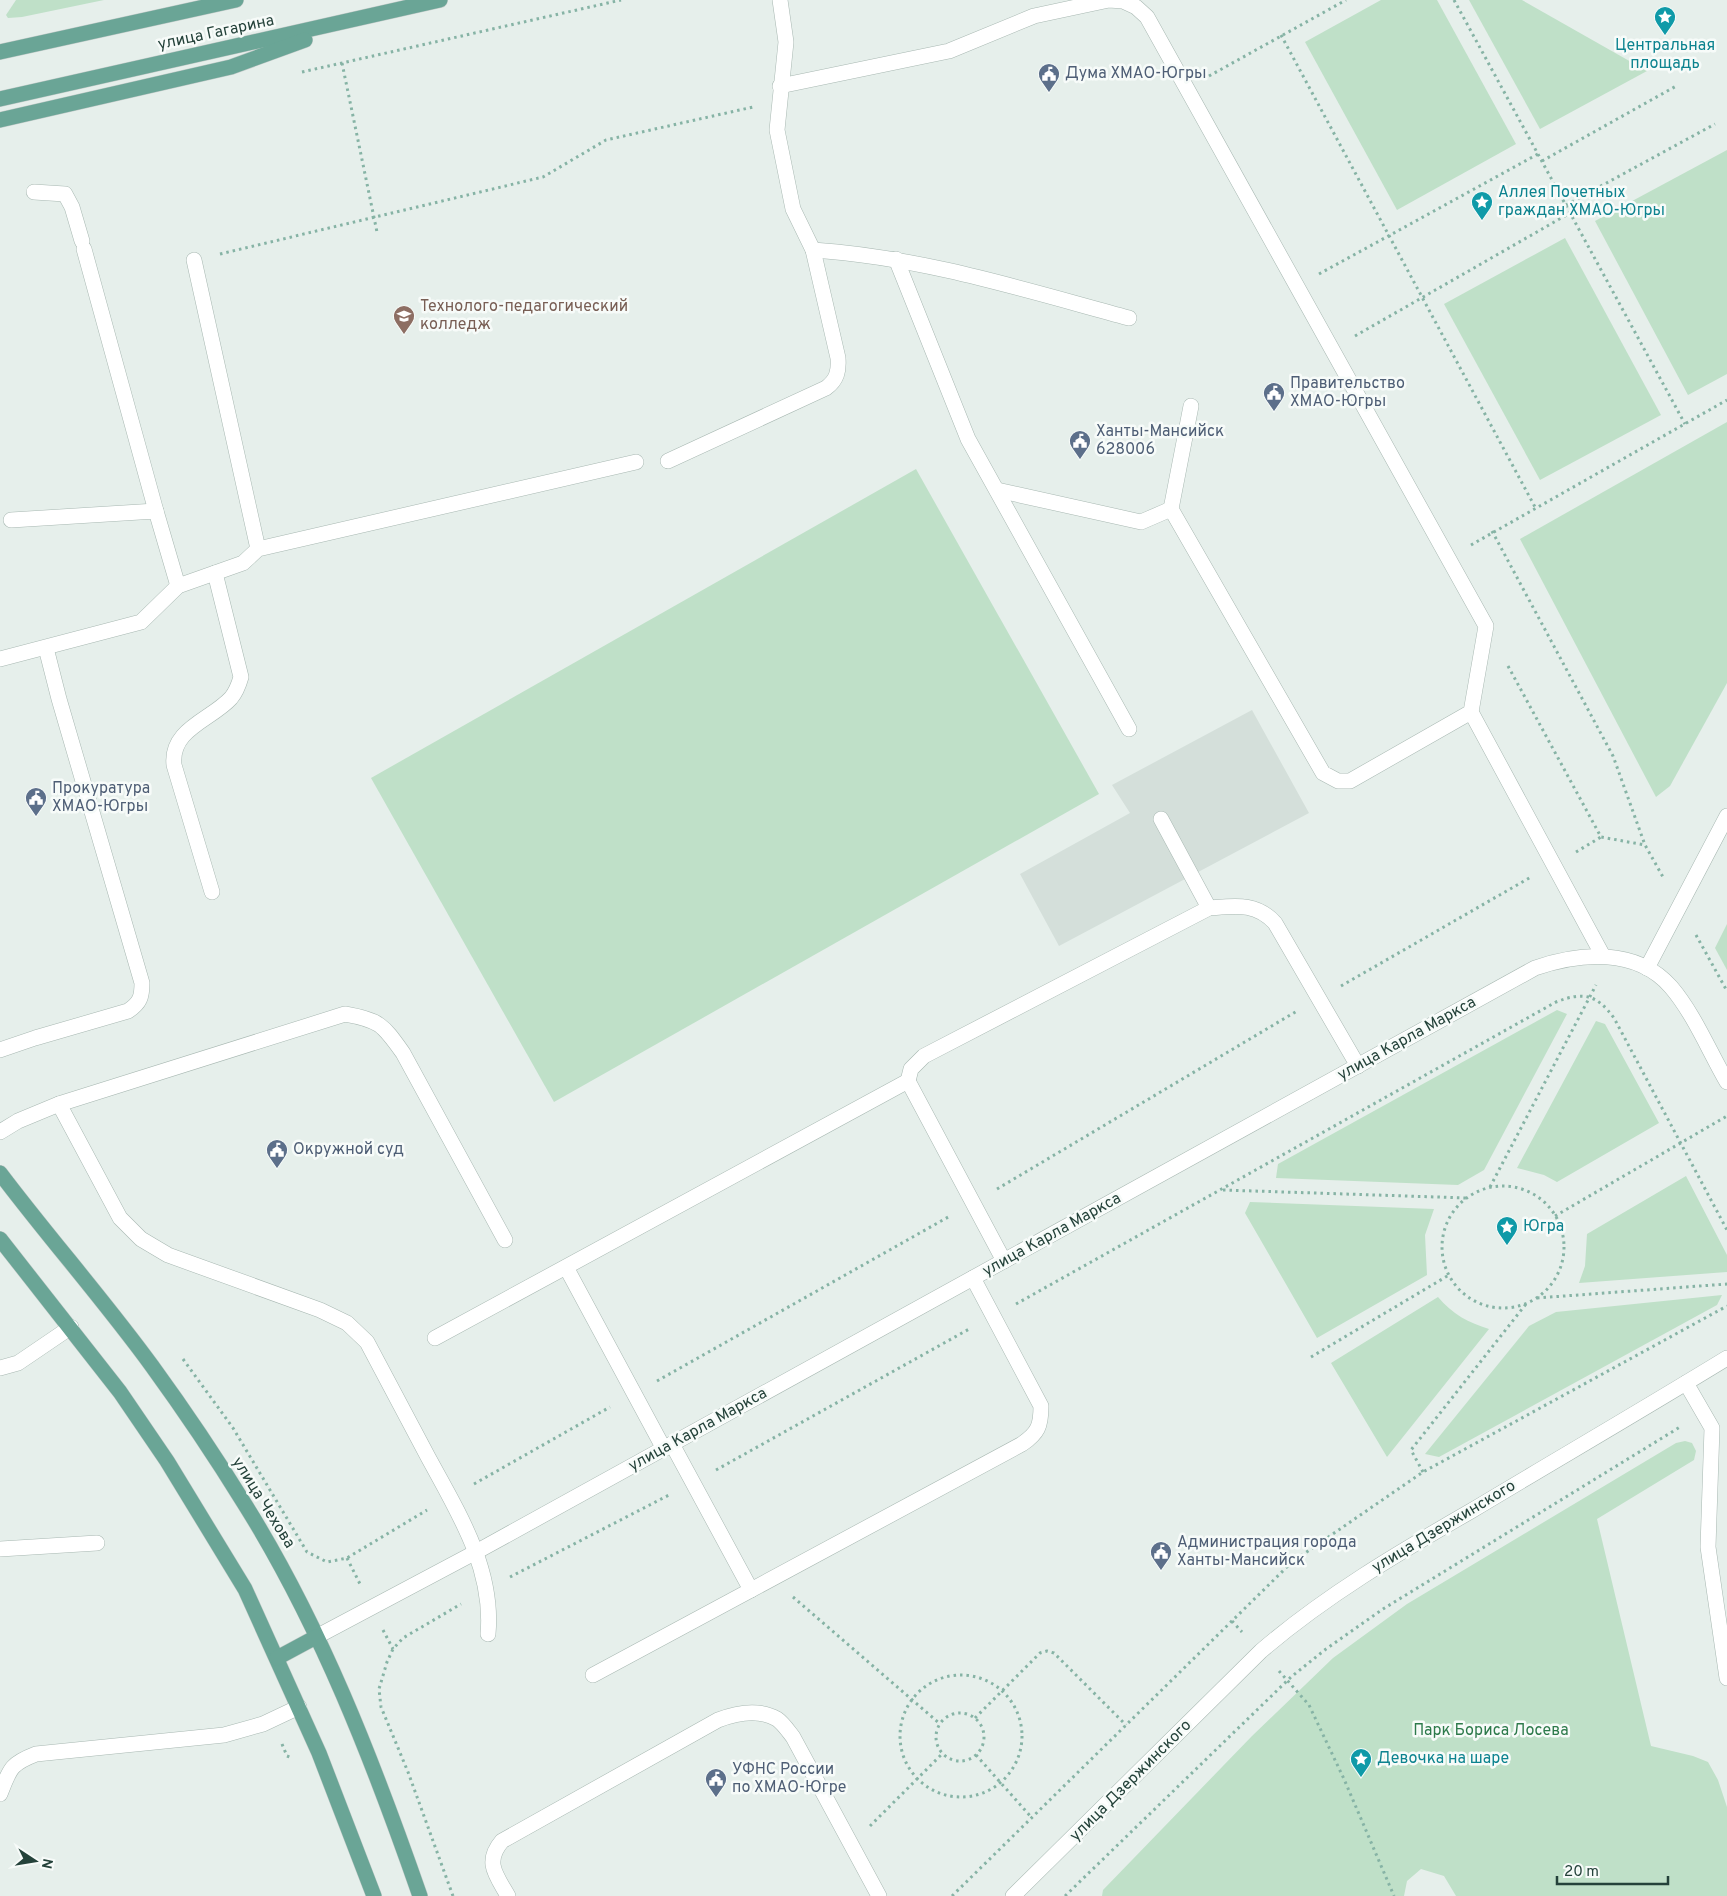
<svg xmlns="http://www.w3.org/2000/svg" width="1727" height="1896" font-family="Overpass,sans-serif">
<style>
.built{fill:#d4dfda}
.green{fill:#bfe0c8}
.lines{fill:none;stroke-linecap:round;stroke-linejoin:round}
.minor-casing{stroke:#a8b8b2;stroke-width:16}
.major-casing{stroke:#c2cac8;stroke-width:16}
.path{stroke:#86b3a5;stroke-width:3;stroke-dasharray:2.5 4;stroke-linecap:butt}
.minor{stroke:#fff;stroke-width:15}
.major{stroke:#6aa596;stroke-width:15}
.labels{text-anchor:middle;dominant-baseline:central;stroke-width:5;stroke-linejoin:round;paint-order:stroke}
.street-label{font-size:16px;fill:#24423a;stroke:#f7fbf9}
.culture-label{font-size:16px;fill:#0d838f;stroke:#f7fbf9;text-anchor:start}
.service-label{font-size:16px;fill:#4e5e75;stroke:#f7fbf9;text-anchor:start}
.education-label{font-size:16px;fill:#785e54;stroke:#f7fbf9;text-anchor:start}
.park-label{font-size:16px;fill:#2d7a4b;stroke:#f7fbf9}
</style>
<rect width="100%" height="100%" fill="#e6efeb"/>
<path class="built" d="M1252,710L1309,813L1059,946L1020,874L1130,813L1112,785Z"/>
<g class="green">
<path d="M16,0H104L22,17L8,18L6,15Z"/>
<path d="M1381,0H1437L1516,144L1397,210L1305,42Z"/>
<path d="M1469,0H1522L1647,71L1540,129Z"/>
<path d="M1727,150V374L1688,395L1595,221Z"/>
<path d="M1565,238L1661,415L1540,480L1444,304Z"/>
<path d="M1727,422V683L1670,786L1656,797L1520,539Z"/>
<path d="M916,469L1099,794L554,1102L371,778Z"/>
<path d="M1727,924V970L1715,948Z"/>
<path d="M1557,1010L1567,1014L1484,1170L1458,1185L1276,1178L1278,1164Z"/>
<path d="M1596,1021L1605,1024L1659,1123L1557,1182L1544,1175L1517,1168Z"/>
<path d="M1686,1176L1727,1255V1272L1579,1283L1585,1266L1587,1234Z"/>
<path d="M1250,1202L1434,1209L1425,1235L1427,1275L1317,1338L1245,1213Z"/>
<path d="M1722,1295L1717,1305L1439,1457L1425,1454L1529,1326L1556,1312Z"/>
<path d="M1438,1297C1452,1314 1469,1323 1489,1329L1387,1457L1331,1363Z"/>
<path d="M1685,1441L1692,1443L1696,1451L1694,1460L1597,1519L1651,1746L1693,1756L1708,1762L1718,1780L1727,1807V1896H1456L1444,1876L1421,1869L1407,1881L1404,1896H1102L1103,1890L1252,1736L1333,1658L1407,1604L1676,1443Z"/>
</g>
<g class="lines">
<g class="minor-casing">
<g id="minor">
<path d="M780,86L949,51L1034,16L1109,0L1123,1L1136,7L1147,17L1486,626L1471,712L1350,781H1338L1323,773L1171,509L1191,406"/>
<path d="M34,192L65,194L72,207L82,241"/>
<path d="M84,249L156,511"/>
<path d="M813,250C921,257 1025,290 1129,318"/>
<path d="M896,259L968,439L1129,729"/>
<path d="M194,260L258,549"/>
<path d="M668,461L826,388C837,380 839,371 838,358L813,250L793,209L777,130L786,42L780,0"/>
<path d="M997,490L1141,522L1171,509"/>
<path d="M11,520L156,511L178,586"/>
<path d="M0,659L141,622L178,586L243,563L258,549L636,462"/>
<path d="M1471,712L1603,956"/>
<path d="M1161,819L1209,908"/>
<path d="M212,892L174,765C170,729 211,720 231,698C236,692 239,684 241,677L215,573"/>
<path d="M1647,968L1727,816"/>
<path d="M0,1050L35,1038L128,1011C140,1003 142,997 142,983L59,699L46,648"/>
<path d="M908,1081L911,1069L924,1056L1209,908C1235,906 1256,902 1275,923L1358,1066"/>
<path d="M59,1104L120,1218L141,1239L168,1255L320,1310L347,1323L367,1342C387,1380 408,1419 428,1457C458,1512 494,1569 488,1634"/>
<path d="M0,1132L18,1121L59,1104L345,1014C380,1020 383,1025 403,1053L505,1240"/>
<path d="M567,1269L664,1449"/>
<path d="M435,1338L908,1081L1004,1261"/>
<path d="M0,1368L18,1363L71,1327"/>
<path d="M1686,1383L1712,1428L1708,1547L1727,1678"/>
<path d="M672,1444L751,1590L1022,1444C1038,1433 1041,1426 1041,1406L973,1278"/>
<path d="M0,1549L97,1543"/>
<path d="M316,1637L476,1552L1535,968C1579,953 1636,947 1671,987C1694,1014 1709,1051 1727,1082"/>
<path d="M593,1675L751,1590"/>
<path d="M0,1794C10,1769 10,1764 36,1754L224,1735L263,1724L299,1707"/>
<path d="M508,1896C496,1875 484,1862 502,1841L718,1720C736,1713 758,1708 777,1719C783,1723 789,1732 793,1737L879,1896"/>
<path d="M1013,1896L1261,1651C1325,1596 1398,1553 1471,1511C1556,1460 1642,1410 1727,1358"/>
</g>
</g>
<g class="major-casing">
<g id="major">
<path d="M0,52L236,0"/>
<path d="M0,99L440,0"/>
<path d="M0,120L231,67L305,40"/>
<path d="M0,1173C49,1238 104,1300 152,1366C184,1410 215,1456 244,1503C320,1624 373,1761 420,1896"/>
<path d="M0,1239L120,1392L167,1461L245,1589L319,1753L374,1896"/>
<path d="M277,1658L316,1637"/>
</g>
</g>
<g class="path">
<path d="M1454,0L1685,424"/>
<path d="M1281,35L1535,507"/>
<path d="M342,63L377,232"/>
<path d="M302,72L621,0"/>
<path d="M1209,76L1346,0"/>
<path d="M1542,161L1678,85"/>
<path d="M1566,205L1715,124"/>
<path d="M220,254L543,177L606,140L753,107"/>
<path d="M1319,274L1538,154"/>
<path d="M1355,336L1570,213"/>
<path d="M1492,531L1613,756L1645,845L1663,877"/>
<path d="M1471,545L1727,400"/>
<path d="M1508,666L1601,837L1645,845"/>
<path d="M1576,852L1601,837"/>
<path d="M1696,935L1727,991"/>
<path d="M1341,986L1531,877"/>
<circle cx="1503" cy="1247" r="61"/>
<path d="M1490,1187L1596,985"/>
<path d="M997,1189L1297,1011"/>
<path d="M1223,1190L1467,1198"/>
<path d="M1555,1216L1727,1116"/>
<path d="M1537,1298L1727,1284"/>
<path d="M1016,1304L1556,1002C1584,991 1597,995 1614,1018L1727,1230"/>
<path d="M1311,1357L1449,1275"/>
<path d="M183,1359L233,1428L307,1552L327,1562L347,1558L427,1510"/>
<path d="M657,1381L950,1216"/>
<path d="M716,1470L971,1328"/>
<path d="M1423,1472L1411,1450L1526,1304"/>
<path d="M474,1484L610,1407"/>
<path d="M347,1558L360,1584"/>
<path d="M510,1577L669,1495"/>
<path d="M793,1597L939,1723"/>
<path d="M1232,1621L1242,1632"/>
<path d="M383,1630L393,1649"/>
<path d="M1279,1671L1309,1705L1344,1779L1394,1896"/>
<circle cx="961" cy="1736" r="61"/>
<circle cx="960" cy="1737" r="24"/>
<path d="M975,1718L1040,1653L1047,1651L1054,1653L1126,1725"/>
<path d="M282,1744L287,1756L292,1758"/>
<path d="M976,1755L1032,1818"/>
<path d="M870,1826L942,1754"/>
<path d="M453,1896L408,1772L381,1707L379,1689L387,1662L393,1649L403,1638L461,1604"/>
<path d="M952,1896L1292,1562L1423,1472L1727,1306"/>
<path d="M1065,1896L1291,1677L1326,1649L1383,1609L1680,1427"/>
</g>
<use href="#minor" class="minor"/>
<use href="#major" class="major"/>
</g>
<defs>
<g id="sight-pin" transform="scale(1.125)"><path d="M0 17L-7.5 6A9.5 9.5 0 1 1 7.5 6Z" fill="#0f9aa8" stroke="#f7fbf9"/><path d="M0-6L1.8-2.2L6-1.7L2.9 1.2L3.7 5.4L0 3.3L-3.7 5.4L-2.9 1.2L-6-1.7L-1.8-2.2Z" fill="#fff"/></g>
<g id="civic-pin" transform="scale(1.125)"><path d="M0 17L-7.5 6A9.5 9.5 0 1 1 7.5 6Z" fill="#5c6f8a" stroke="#f7fbf9"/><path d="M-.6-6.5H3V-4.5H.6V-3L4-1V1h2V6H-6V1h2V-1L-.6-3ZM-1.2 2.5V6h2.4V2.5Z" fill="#fff"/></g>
<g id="university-pin" transform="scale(1.125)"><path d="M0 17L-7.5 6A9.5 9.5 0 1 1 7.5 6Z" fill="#8d6e63" stroke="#f7fbf9"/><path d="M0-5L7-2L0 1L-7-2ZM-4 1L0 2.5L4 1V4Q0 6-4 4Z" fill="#fff"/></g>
</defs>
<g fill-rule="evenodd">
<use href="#sight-pin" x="1665" y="17"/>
<use href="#civic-pin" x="1049" y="74"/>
<use href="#sight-pin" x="1482" y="202"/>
<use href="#university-pin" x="404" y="316"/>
<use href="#civic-pin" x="1274" y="393"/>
<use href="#civic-pin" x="1080" y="441"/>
<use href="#civic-pin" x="36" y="798"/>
<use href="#civic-pin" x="277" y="1150"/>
<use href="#sight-pin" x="1507" y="1227"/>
<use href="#civic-pin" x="1161" y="1552"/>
<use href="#sight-pin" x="1361" y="1759"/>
<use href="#civic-pin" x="716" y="1779"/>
</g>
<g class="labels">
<g class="street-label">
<text transform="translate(216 33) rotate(-12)">улица Гагарина</text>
<text transform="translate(1407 1039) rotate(-29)">улица Карла Маркса</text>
<text transform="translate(1052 1235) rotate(-29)">улица Карла Маркса</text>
<text transform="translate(698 1430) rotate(-29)">улица Карла Маркса</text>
<text transform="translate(263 1503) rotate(58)">улица Чехова</text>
<text transform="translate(1444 1527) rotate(-31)">улица Дзержинского</text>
<text transform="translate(1131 1781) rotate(-45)">улица Дзержинского</text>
</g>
<g class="culture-label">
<text x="1665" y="46" text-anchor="middle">Центральная<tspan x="1665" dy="18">площадь</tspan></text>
<text x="1498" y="193">Аллея Почетных<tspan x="1498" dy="18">граждан ХМАО-Югры</tspan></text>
<text x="1523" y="1227">Югра</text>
<text x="1377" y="1759">Девочка на шаре</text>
</g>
<g class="service-label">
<text x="1065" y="74">Дума ХМАО-Югры</text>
<text x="1290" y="384">Правительство<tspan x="1290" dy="18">ХМАО-Югры</tspan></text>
<text x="1096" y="432">Ханты-Мансийск<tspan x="1096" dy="18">628006</tspan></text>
<text x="52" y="789">Прокуратура<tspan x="52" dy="18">ХМАО-Югры</tspan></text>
<text x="293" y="1150">Окружной суд</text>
<text x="1177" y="1543">Администрация города<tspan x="1177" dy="18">Ханты-Мансийск</tspan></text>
<text x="732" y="1770">УФНС России<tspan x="732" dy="18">по ХМАО-Югре</tspan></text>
</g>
<g class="education-label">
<text x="420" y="307">Технолого-педагогический<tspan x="420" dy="18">колледж</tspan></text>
</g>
<g class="park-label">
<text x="1491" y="1731">Парк Бориса Лосева</text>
</g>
</g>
<g transform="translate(35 1861) rotate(102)" stroke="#f7fbf9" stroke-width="4" paint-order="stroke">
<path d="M0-4L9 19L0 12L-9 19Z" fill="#24423a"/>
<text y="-8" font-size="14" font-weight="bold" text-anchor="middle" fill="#24423a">N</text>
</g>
<path d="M1557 1876v8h111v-8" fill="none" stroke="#24423a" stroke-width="2.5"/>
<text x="1564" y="1876" font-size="15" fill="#24423a" stroke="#f7fbf9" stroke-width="4" paint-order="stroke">20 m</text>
</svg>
